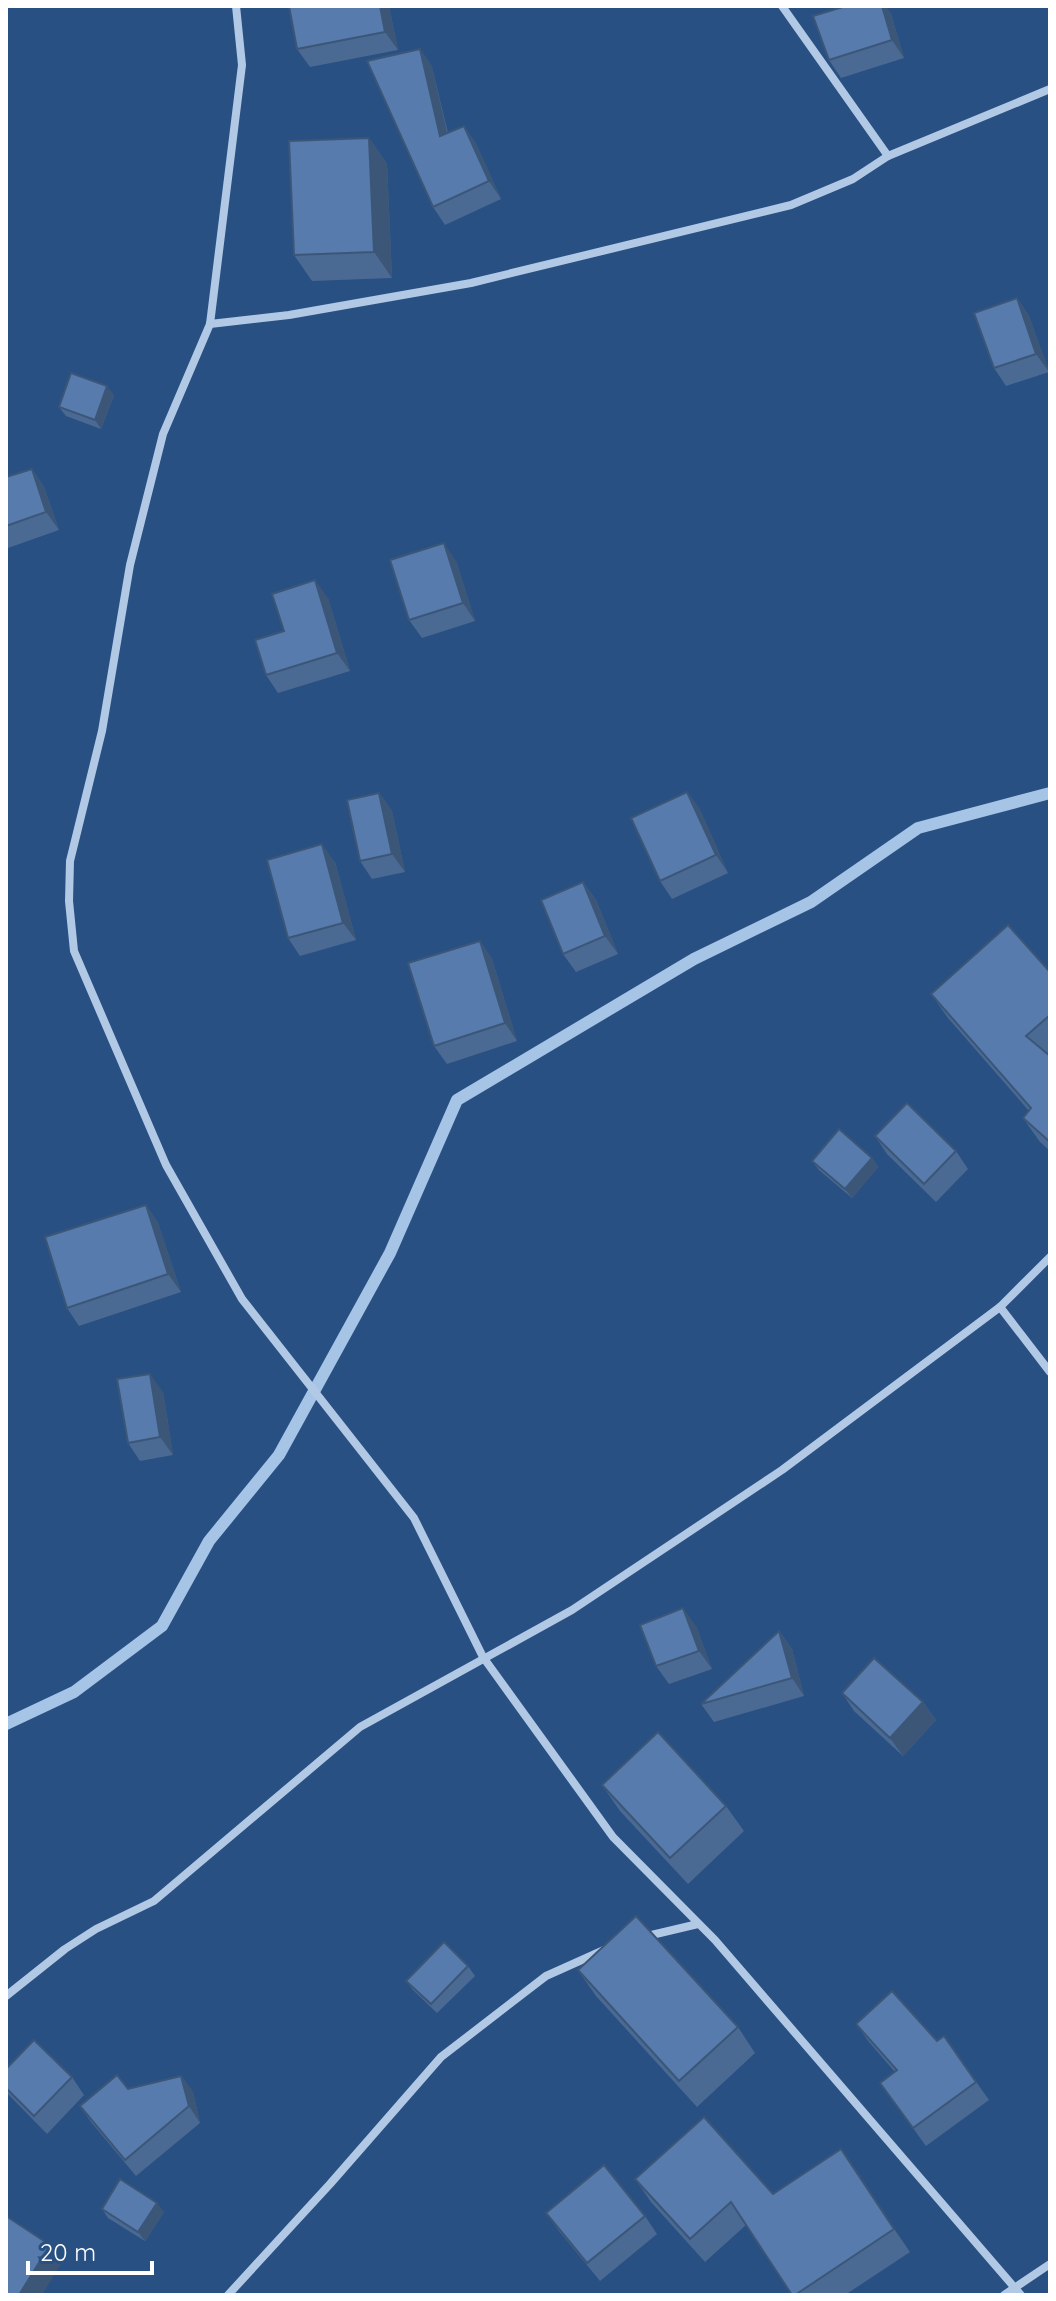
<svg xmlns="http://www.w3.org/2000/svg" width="1056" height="2301" font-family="Quicksand,sans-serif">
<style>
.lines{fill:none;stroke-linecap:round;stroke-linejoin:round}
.stream{stroke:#a6c4e6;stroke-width:12}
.minor{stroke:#b2c9e6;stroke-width:8}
.wall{fill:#4a6a94}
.shaded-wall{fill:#3c5678}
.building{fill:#567bac;stroke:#3c5678;stroke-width:2}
</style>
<rect width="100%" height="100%" fill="#295082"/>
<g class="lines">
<path class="stream" d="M6,1724L74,1692L162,1626L209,1541L279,1455L390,1253L457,1100L694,959L811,902L918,828L1050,793"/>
<g class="minor">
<path d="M236,6L242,65L210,324L163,434L130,565L102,731L70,861L69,901L74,951L166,1165L242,1299L414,1518L483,1657L613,1837L715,1940L1021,2295"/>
<path d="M782,6L888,156"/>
<path d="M210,324L289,315L471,283L791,205L853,179L888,156L1050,89"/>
<path d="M1000,1307L1050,1372"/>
<path d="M643,1937L698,1924"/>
<path d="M6,1996L65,1949L96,1929L154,1901L360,1727L572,1610L782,1470L1000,1307L1050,1257"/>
<path d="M228,2295L330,2184L441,2057L546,1976L604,1950"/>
<path d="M1004,2295L1050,2264"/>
</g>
</g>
<g class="wall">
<path d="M389,6L398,50L310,67L297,49Z"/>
<path d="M846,6H885L891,14L904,58L841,78L829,60Z"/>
<path d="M420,49L432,67L448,133L464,126L476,144L501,199L445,225L433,207Z"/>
<path d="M369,138L387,164L392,278L312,281L294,255Z"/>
<path d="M1017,298L1029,316L1049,372L1006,386L994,368Z"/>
<path d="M114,395L101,429L66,416L59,407Z"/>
<path d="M32,469L44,487L59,530L8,548L6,545V477Z"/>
<path d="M456,561L475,621L422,638L409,620Z"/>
<path d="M328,598L350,671L278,693L266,675L284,631Z"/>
<path d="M687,792L700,810L728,873L672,899L660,881Z"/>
<path d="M379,793L392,811L405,872L372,879L360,861Z"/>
<path d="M335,862L356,940L300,956L288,938Z"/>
<path d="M583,882L596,900L618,954L576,972L563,954Z"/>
<path d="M480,941L492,959L517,1041L447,1064L434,1046Z"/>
<path d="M1050,972V1054L1048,1055L1050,1057V1151L1040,1142L1023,1118L1029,1111L948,1018L931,994Z"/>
<path d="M875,1136L956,1151L968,1169L936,1202L887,1154Z"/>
<path d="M872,1158L878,1167L852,1198L819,1170L812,1161Z"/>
<path d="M146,1205L158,1223L181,1292L79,1326L67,1308Z"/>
<path d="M163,1392L173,1455L140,1461L128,1443Z"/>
<path d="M696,1626L712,1669L669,1684L656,1666Z"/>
<path d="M779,1631L792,1649L804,1696L714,1722L701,1704Z"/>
<path d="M842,1693L923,1702L936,1720L903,1756L854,1711Z"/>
<path d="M602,1785L726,1806L744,1831L688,1884L620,1811Z"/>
<path d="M468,1966L475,1976L437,2013L413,1990L406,1981Z"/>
<path d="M578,1970L738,2027L755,2053L697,2107L596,1996Z"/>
<path d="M856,2024L937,2041L944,2036L989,2100L926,2146L880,2083L895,2072L869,2042Z"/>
<path d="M6,2069L72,2077L84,2095L47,2134L6,2092Z"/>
<path d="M181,2076L193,2092L200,2123L136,2176L91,2122L80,2106L128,2089Z"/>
<path d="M841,2149L910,2252L845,2295H792L746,2225L705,2262L651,2202L635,2179L773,2194Z"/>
<path d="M102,2209L164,2212L145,2241L108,2218Z"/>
<path d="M546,2213L645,2216L657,2234L600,2281L559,2231Z"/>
</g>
<g class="shaded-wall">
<path d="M380,6H389L398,50L385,32Z"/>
<path d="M882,6H885L891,14L904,58L892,40Z"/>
<path d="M420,49L432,67L452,154L440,136Z"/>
<path d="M464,126L476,144L501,199L489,181Z"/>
<path d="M369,138L387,164L392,278L374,252Z"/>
<path d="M1017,298L1029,316L1049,372L1036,354Z"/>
<path d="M107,386L114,395L101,429L95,420Z"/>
<path d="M32,469L44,487L59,530L46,512Z"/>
<path d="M444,543L456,561L475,621L463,603Z"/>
<path d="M315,580L328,598L350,671L337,653Z"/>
<path d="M687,792L700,810L728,873L716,855Z"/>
<path d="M379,793L392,811L405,872L392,854Z"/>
<path d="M322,844L335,862L356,940L343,923Z"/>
<path d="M583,882L596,900L618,954L605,936Z"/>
<path d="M480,941L492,959L517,1041L505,1023Z"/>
<path d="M872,1158L878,1167L852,1198L845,1189Z"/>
<path d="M146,1205L158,1223L181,1292L168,1274Z"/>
<path d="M150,1374L163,1392L173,1455L160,1437Z"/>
<path d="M683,1608L696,1626L712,1669L699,1651Z"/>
<path d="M779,1631L792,1649L804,1696L792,1678Z"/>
<path d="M923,1702L936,1720L903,1756L890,1738Z"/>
<path d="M181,2076L193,2092L200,2123L189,2106Z"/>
<path d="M841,2149L857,2171L910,2252L894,2229Z"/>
<path d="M157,2203L164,2212L145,2241L138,2232Z"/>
<path d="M50,2245L62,2262L42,2295H19Z"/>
</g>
<g class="building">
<path d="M289,6H380L385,32L297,49Z"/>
<path d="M846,6H882L892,40L829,60L813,16Z"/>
<path d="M420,49L440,136L464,126L489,181L433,207L367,61Z"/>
<path d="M369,138L374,252L294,255L289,141Z"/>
<path d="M1017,298L1036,354L994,368L974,313Z"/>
<path d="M71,373L107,386L95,420L59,407Z"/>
<path d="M32,469L46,512L6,526V477Z"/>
<path d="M444,543L463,603L409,620L390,560Z"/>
<path d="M315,580L337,653L266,675L255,640L284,631L272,594Z"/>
<path d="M687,792L716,855L660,881L631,818Z"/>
<path d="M379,793L392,854L360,861L347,800Z"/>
<path d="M322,844L343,923L288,938L267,860Z"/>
<path d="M583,882L605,936L563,954L541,900Z"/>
<path d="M1008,925L1050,972V1015L1026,1036L1050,1056V1142L1023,1118L1031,1108L931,994Z"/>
<path d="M480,941L505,1023L434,1046L408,963Z"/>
<path d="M907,1103L956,1151L924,1184L875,1136Z"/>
<path d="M839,1129L872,1158L845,1189L812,1161Z"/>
<path d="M146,1205L168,1274L67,1308L45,1237Z"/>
<path d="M150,1374L160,1437L128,1443L117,1379Z"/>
<path d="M683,1608L699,1651L656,1666L640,1625Z"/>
<path d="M779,1631L792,1678L701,1704Z"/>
<path d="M874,1658L923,1702L890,1738L842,1693Z"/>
<path d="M658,1732L726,1806L670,1858L602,1785Z"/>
<path d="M636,1916L738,2027L679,2081L578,1970Z"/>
<path d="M444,1942L468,1966L431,2004L406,1981Z"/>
<path d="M892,1991L937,2041L944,2036L976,2082L913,2128L880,2083L897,2070L856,2024Z"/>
<path d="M34,2040L72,2077L34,2116L6,2088V2069Z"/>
<path d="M117,2075L128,2089L181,2076L189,2106L125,2160L80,2106Z"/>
<path d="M704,2117L773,2194L841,2149L894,2229L795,2295H792L731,2202L690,2239L635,2179Z"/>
<path d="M604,2165L645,2216L587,2263L546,2213Z"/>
<path d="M120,2179L157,2203L138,2232L102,2209Z"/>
<path d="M6,2216L50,2245L19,2295H6Z"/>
</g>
<rect width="1056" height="2301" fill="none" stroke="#ffffff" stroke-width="16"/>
<path d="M28 2261v12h124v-12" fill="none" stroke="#ffffff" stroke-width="4"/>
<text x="40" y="2261" font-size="24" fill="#ffffff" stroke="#295082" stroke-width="6" paint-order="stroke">20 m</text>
</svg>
